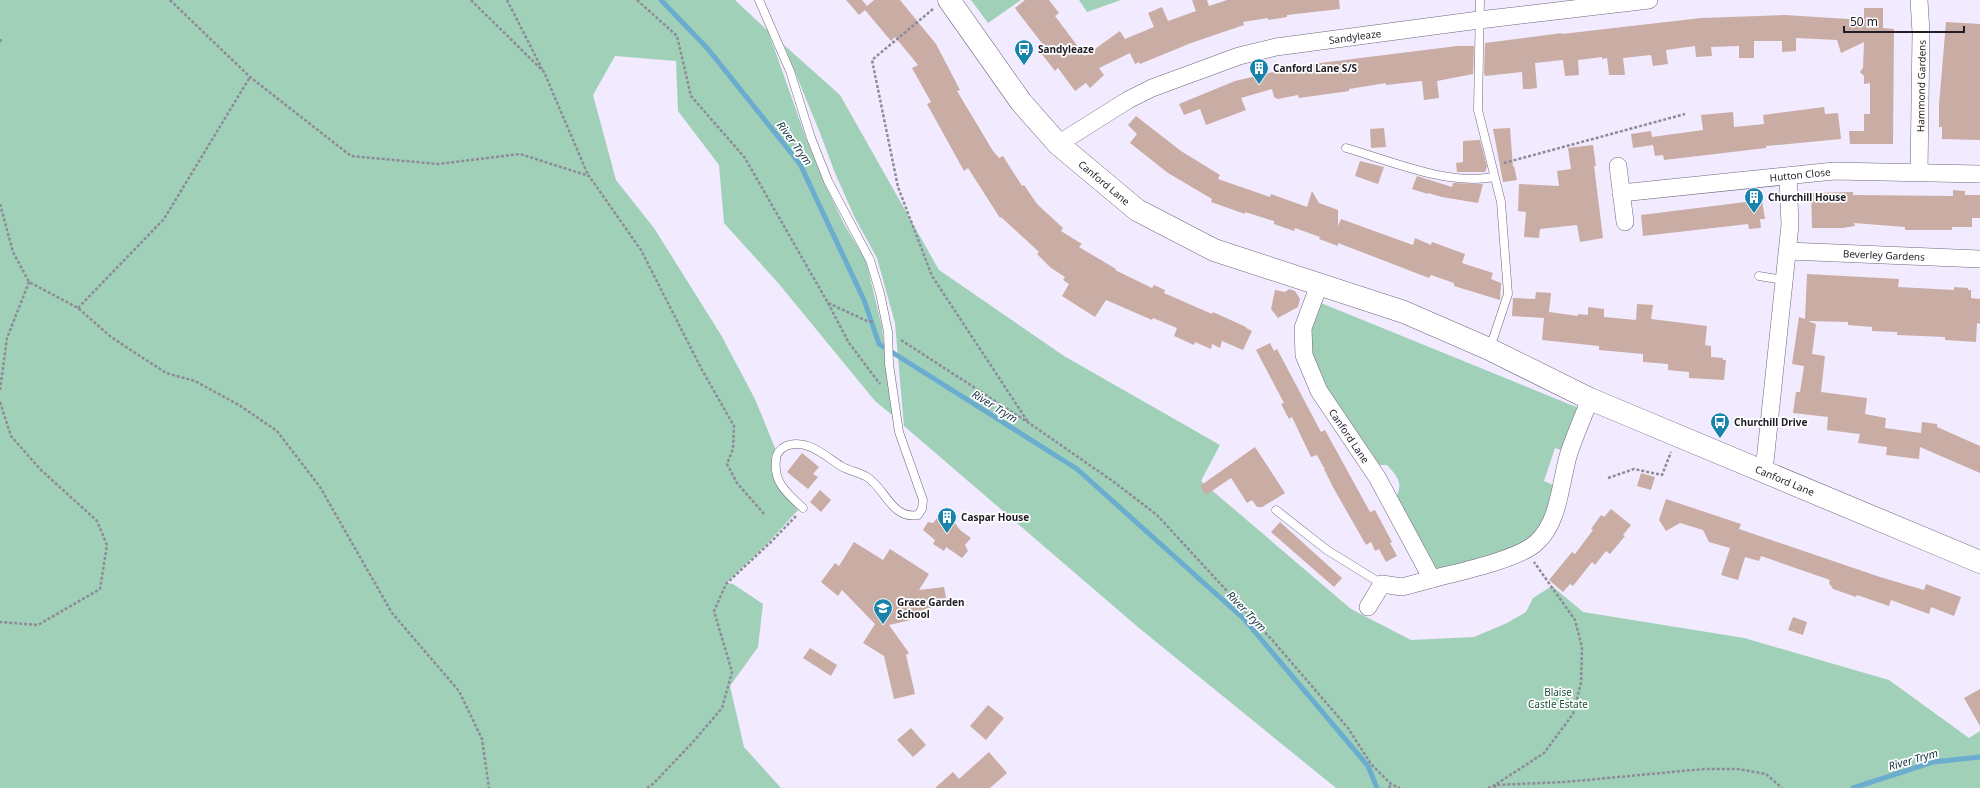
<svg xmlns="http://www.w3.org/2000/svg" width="1980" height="788" font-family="'Noto Sans',sans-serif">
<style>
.green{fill:#a1d0b9}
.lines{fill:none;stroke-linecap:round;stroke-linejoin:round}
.stream{stroke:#6badcf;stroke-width:5}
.building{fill:#c9ada4}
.lane-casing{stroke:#6f667c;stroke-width:9}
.street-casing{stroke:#6f667c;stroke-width:18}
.primary-casing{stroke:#6f667c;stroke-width:23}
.path{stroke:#8f8a98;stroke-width:2.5;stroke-dasharray:3 2;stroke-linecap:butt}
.lane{stroke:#fff;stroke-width:8}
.street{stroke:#fff;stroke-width:17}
.primary{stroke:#fff;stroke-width:22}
.labels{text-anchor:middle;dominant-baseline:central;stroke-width:3.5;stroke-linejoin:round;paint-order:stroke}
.street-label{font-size:10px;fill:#201d26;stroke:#fff}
.poi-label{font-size:10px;font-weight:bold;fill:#201d26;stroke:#fff;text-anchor:start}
.park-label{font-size:10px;fill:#1b523c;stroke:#fff}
.water-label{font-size:11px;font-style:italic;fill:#143342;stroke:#fff}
</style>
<rect width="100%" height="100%" fill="#f2eafe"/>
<g class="green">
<path d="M0,0H735L768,31L806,138L823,180L844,224L866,261L882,327L892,415L875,401L779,284L724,223L719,165L678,111L676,61L615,56L593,95L616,180L654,228L721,335L755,399L775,448C763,476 780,491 798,510L770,541L726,583L733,584L763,604L758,647L730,686L744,747L781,788H0Z"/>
<path d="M971,0H1021L988,23Z"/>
<path d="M1079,0H1121L1087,12Z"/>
<path d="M784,45L840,95L939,270L1064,356L1220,445L1201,481L1351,609L1411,640L1474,637L1507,623L1526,612L1533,598L1552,586L1583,612L1744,638L1889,680L1969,738L1980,731V788H1336L1139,628L904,426L895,323L877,258L855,218L835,173L820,133Z"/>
<path d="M1321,303L1581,409L1564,451L1555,448L1544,481L1553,485C1550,498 1547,513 1540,526C1520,561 1471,565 1435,569L1395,499C1404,484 1398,477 1387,465H1376C1354,432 1305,372 1311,332C1312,322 1318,312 1321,303Z"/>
</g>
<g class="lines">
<g class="stream">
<path d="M661,0L708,49L800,164L864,300L879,344L1077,469L1244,619L1368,766L1377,788"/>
<path d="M1853,788L1933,762L1980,757"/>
</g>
</g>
<g class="building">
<path d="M846,0H862L867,6L874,0H900L936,44L960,90L957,91L993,151L999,158L1003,156L1022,186L1024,185L1037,204L1063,228L1061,231L1082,244L1079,247L1116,269L1115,270L1152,288L1154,285L1165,290L1164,293L1212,314L1213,312L1246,327V328L1252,331L1243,350L1222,341L1220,348L1212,344L1211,349L1195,342L1194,345L1174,336L1177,328L1153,318L1152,320L1106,300L1095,317L1062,296L1069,284L1063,280L1065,277L1051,268L1037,254L1039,252L1001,217L1000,218L968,168L964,171L927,104L931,102L912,68L918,65L895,37L891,41L865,10L859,15Z"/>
<path d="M1025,0H1049L1059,13L1055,16L1085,56L1120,31L1125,39L1154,27L1148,13L1162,7L1168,21L1196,11L1192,0H1207L1209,6L1227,0H1339L1340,9L1287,15V17L1268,20V18L1243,22L1244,25L1191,43L1140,64L1139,62L1135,64L1130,53L1099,68L1104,75L1090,88L1086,83L1075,91L1058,68L1055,71L1041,53L1046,49L1041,42L1017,11L1015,8Z"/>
<path d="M1864,8H1883V28L1894,29L1893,144H1850L1849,131H1864V114H1870V83L1864,84V76L1860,72L1863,68L1864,42L1841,53L1837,40L1796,38V51L1782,52V41H1754V58H1739V46L1711,47L1712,56L1696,57L1695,46L1666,50L1668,64L1653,66L1651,55L1623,58L1625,75H1609L1607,58L1602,59V57L1578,60L1579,75L1565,76L1563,60L1535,63L1537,88L1530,89H1523L1522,72L1485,76L1484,73L1485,43L1562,33V34L1701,18L1785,15L1864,20Z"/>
<path d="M1946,22L1980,24V140L1942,139V127H1939V105Z"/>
<path d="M1457,46H1474L1473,74L1437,81L1439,98L1424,100L1422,81L1386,85V83L1349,89V91L1299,98L1298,95L1278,99L1274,97L1272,89L1241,98L1246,110L1206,125L1200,109L1184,115L1179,104L1235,81L1273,72L1272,69Z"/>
<path d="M1824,107L1825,114L1838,113L1841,139L1766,146V148L1664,160L1663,155L1655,156L1653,145L1633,148L1631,134L1651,131L1652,137L1703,130L1701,115L1733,112L1734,127L1764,124L1763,115Z"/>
<path d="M1136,116L1181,151L1220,175L1218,179L1270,197L1271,194L1307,207L1312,191L1319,203L1338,210V226L1341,219L1413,245L1415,238L1431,245L1432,242L1465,254L1462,263L1493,273L1491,279L1501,283L1500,300L1454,286V283L1431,275L1429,278L1338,243V246L1319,239L1320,237L1295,228L1294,231L1274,224V221L1245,212V214L1211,202L1212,199L1168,173L1130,143L1137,134L1128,125Z"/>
<path d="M1384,128L1386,147L1371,148L1370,129Z"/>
<path d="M1510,128L1513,167L1514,166L1517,180L1503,182L1493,129Z"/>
<path d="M1480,140L1487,167L1485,172H1457L1456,163L1463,162V141Z"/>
<path d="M1593,145L1596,166H1594L1603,238L1580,242L1577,225L1540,229L1539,238L1524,237L1526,212L1518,211L1519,184L1559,186L1557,171L1571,169L1568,148Z"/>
<path d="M1360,161L1384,167L1378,184L1355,176Z"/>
<path d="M1417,176L1452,187L1453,183L1483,184L1478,203L1442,197L1428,193V194L1412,189Z"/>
<path d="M1953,190L1965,191V195H1980V218H1972V227H1952V230H1905V227L1854,223L1855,226L1843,228H1812L1811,193L1853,192V195L1953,196Z"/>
<path d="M1762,200L1765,219H1760L1761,228L1749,229L1748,224L1643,236L1641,215Z"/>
<path d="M1807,274L1899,279L1898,287L1954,290V287L1968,288V290H1971V298L1980,299V324L1977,323L1976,342L1945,340V337L1897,335V332L1872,331V327L1848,325V322L1808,321L1816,324L1812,354L1825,356L1821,392L1867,398L1865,414L1886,418L1885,428L1921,433L1922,422L1937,424V427L1980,446V473L1920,447L1919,459L1886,455L1887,447L1858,443L1860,434L1827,430L1828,417L1793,413L1796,392H1800L1804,366L1792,364L1799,317L1805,319Z"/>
<path d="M1289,289L1295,291L1300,299L1298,307L1278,318L1271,309L1275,290L1285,292Z"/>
<path d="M1536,292L1551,293L1549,312L1578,316V314L1588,315V307L1604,309V317L1636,320L1637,304L1653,305L1651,319L1707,326L1705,345L1711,346V357L1723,358V360H1726L1724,380L1689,378V372L1668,370V364L1643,362V354L1599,350V346L1542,340L1544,318L1512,316L1513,298L1535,299Z"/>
<path d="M1270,343L1274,351L1277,349L1321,432L1325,430L1370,512L1375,510L1392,542L1390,543L1397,556L1386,562L1379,549L1375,551L1371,542L1366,545L1334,489L1324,469L1326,467L1324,468L1317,455L1311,457L1292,417L1289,419L1281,404L1284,403L1256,350Z"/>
<path d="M1255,447L1285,493L1262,507H1257L1252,500L1247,503L1231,478L1206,495L1200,486Z"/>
<path d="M802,453L819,467L813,474L818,477L808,489L787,472Z"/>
<path d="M1641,473L1655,477L1651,490L1637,486Z"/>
<path d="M820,490L831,500L821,512L810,502Z"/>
<path d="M1666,499L1741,524L1739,529L1880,577L1924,590L1926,584L1961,597L1954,616L1931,607L1929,614L1891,600L1889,606L1857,595L1856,597L1833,589L1829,583L1830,580L1761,556L1759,561L1745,557L1738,580L1721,575L1730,548L1709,542L1703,530L1680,523L1666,531L1659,520Z"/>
<path d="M1611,509L1631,525L1623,535L1625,536L1610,554L1606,551L1595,565L1592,562L1573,586L1570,584L1563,592L1549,580L1572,552L1575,554L1593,530L1591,529L1601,515L1604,517Z"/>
<path d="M937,518L952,519L960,530L971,538L965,545L968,551L962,558L946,547L944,551L933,544L935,540L923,530L928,522L933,523Z"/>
<path d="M1280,522L1342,578L1334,587L1271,532Z"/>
<path d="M854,542L883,560L890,549L929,574L919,590L944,587L947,603L916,612L915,619L889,625L909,653L906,655L915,694L894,699L884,656L863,643L875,624L842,590L838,596L821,582L835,563L839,566Z"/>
<path d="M1793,617L1807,622L1803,635L1788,630Z"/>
<path d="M810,648L837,665L831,676L803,658Z"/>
<path d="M1980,689V726L1964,698Z"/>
<path d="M988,705L1004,718L986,740L970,726Z"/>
<path d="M911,728L926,745L913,757L897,740Z"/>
<path d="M989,752L1007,773L990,788H935L953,772L959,779Z"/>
</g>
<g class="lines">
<g class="lane-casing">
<g id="lane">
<path d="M759,0L790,71L811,138L828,181L870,260L880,293L888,332L889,364L899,432L923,500L922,509L918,515C892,520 885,488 867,477C859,472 849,471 841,466C825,456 807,438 786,446C780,449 776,454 776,460C773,483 788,494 803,508"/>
<path d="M1480,0L1478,110L1501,202L1508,294L1490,348"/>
<path d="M1346,148C1391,161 1448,186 1494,177"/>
<path d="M1759,276L1783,280"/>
<path d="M1276,510L1327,550L1382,584"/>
</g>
</g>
<g class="street-casing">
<g id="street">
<path d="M1919,0L1921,33L1919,172"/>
<path id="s1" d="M1058,144L1128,100L1152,88L1239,56L1276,47L1479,20L1649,0"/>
<path d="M1618,166L1625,222"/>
<path id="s2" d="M1621,193L1834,171L1980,174"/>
<path id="s3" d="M1788,251L1980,259"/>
<path id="s4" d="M1319,285L1303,328L1304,355L1319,391L1377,477L1432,579C1458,572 1517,560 1536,543C1560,522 1560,482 1569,453C1575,435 1583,417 1590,399"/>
<path d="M1764,471L1790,225L1788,176"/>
<path d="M1368,607L1382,584L1402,587L1432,579"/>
</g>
</g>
<g class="primary-casing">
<g id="primary">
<path id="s5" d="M949,0L1021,102L1058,144L1137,210L1214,250L1404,312L1489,349L1590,399L1980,562"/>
</g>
</g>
<g class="path">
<path d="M170,0L250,77L351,156L438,164L520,154L589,176L641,250L702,370L734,426L733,449L727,464L737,483L765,515"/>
<path d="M471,0L544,72L588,175"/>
<path d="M507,0L542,69"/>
<path d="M637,0L677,36L691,96L745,158L828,303L867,321L874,322"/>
<path d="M933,9L872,60L898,187L932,276L1028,422"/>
<path d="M0,42L1,39"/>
<path d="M1504,163L1685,114"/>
<path d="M0,204L13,252L29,282L78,308L111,337L166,373L195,381L239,405L277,431L320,487L392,613L459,691L482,739L489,788"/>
<path d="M828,303L849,343L880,384"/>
<path d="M78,308L164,219L250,77"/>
<path d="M901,340L1029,423L1114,482L1157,515L1273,641L1348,728L1371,764L1391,784L1400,788"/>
<path d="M0,390L7,338L29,282"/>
<path d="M0,402L11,436L40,469L97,521L107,545L100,589L38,625L0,622"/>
<path d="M1608,478L1634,469L1662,475L1671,452"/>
<path d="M647,788L653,784L693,742L722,708L732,672L714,611L726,584L772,541L796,516"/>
<path d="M1389,788L1391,784"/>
<path d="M1488,788L1495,785L1565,782L1704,769H1738L1766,774L1782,788"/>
<path d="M1495,788V785L1544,753L1573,714L1581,683L1582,647L1575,620L1534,562"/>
</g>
<use href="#lane" class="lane"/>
<use href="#street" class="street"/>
<use href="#primary" class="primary"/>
</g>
<defs>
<g id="bus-pin" transform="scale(1)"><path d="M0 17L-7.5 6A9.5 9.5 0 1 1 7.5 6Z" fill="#1884ac" stroke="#fff"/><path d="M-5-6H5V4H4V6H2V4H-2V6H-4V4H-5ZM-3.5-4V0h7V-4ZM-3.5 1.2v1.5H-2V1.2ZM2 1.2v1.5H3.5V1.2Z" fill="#fff"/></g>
<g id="building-pin" transform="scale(1)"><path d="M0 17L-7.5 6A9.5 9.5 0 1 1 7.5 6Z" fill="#1884ac" stroke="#fff"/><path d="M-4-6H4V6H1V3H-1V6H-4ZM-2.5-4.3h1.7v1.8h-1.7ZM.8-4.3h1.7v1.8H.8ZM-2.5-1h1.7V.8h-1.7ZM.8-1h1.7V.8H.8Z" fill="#fff"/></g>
<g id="school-pin" transform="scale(1)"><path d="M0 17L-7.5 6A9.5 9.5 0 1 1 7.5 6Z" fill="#1884ac" stroke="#fff"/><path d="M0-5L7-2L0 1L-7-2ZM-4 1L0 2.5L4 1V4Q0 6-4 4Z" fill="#fff"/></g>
</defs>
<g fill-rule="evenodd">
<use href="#bus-pin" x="1024" y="49"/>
<use href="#building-pin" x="1259" y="68"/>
<use href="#building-pin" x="1754" y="197"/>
<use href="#bus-pin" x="1720" y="422"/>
<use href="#building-pin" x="947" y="517"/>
<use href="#school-pin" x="883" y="608"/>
</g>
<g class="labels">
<g class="street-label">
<text stroke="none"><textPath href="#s1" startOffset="320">Sandyleaze</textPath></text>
<text transform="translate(1921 86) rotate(-89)">Hammond Gardens</text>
<text stroke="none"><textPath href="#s2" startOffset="180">Hutton Close</textPath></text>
<text stroke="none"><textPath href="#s5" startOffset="241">Canford Lane</textPath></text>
<text stroke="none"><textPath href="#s3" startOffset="96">Beverley Gardens</textPath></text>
<text stroke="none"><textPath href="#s4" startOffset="166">Canford Lane</textPath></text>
<text stroke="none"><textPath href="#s5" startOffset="987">Canford Lane</textPath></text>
</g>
<g class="poi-label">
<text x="1038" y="49">Sandyleaze</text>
<text x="1273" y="68">Canford Lane S/S</text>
<text x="1768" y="197">Churchill House</text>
<text x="1734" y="422">Churchill Drive</text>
<text x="961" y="517">Caspar House</text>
<text x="897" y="602">Grace Garden<tspan x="897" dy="12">School</tspan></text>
</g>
<g class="park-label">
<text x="1558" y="692">Blaise<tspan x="1558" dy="12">Castle Estate</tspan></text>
</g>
<g class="water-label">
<text transform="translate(795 143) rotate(54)">River Trym</text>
<text transform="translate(995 406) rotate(32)">River Trym</text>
<text transform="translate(1247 611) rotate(46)">River Trym</text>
<text transform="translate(1913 759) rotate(-16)">River Trym</text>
</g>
</g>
<path d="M1844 26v6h120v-6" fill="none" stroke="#201d26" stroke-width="2"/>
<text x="1850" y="26" font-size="12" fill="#201d26" stroke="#ffffff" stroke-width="3" paint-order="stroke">50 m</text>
</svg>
